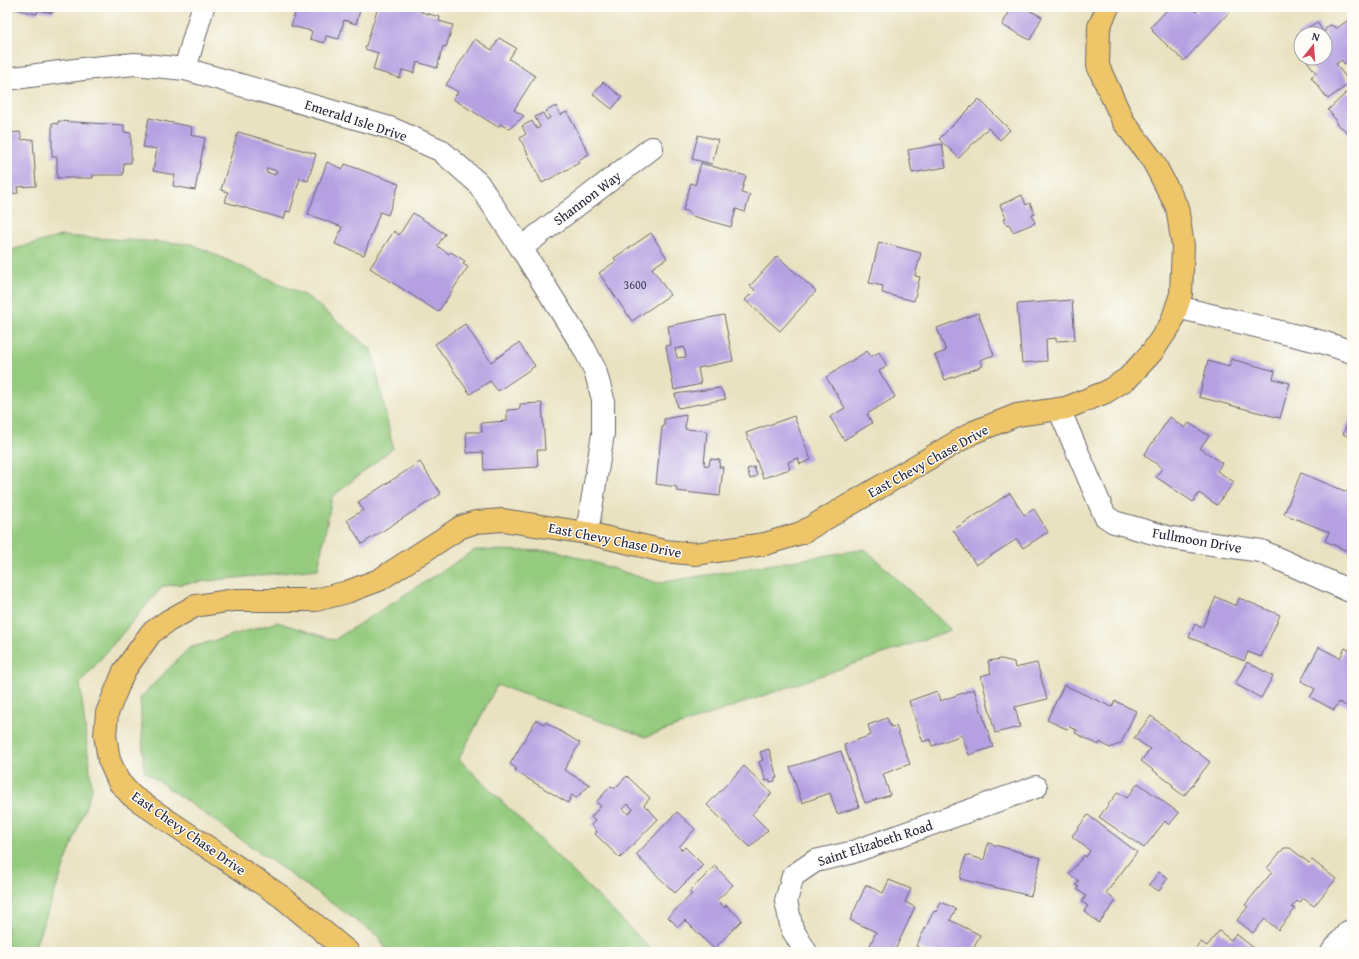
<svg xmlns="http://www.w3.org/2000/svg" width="1359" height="959" font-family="'Gentium Book Plus',serif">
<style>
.green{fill:#94cb7e;stroke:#5b765c}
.building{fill:#b5a0e2;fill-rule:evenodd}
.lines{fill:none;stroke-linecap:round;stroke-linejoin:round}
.minor-casing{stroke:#68656a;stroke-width:24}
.major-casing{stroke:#68656a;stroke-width:24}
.minor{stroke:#fff;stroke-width:22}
.major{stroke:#eec569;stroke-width:22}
.labels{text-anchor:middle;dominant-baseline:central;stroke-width:3;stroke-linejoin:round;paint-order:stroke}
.number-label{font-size:12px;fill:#474265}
.street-label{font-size:14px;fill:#22223b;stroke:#fdfcf7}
</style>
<rect width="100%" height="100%" fill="#fdfcf7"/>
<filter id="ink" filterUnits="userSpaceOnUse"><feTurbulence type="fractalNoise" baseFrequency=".025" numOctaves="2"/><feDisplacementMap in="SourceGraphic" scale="8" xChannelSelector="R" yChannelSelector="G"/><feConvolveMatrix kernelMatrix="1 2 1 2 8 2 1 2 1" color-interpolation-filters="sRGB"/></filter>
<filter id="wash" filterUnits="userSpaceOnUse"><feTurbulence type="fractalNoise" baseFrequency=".012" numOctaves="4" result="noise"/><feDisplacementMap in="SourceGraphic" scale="16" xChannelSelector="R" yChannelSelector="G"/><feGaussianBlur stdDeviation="0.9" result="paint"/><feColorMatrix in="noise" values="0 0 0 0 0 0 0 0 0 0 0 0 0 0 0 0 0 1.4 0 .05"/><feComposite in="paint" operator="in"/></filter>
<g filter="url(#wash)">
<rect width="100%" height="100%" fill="#e9e2c1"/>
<g class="green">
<path d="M61,236L192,244L308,297L372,350L393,448L332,497L318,569L163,586L80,683L92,789L33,952H7V251Z"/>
<path d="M865,549L951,630L646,737L497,685L459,759L654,952H388L378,936L144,771L140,698L189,648L277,622L334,640L475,550L559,551L658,583Z"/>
</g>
<g id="blocks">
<g class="building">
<path d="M7,7H54L53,13L38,10L37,14Z"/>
<path d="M297,7H361L356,24L344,20L339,39L326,36L324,43L310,39L312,31L291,26Z"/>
<path d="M378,7H415L422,9L421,12L440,17L439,21L453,25L446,47L443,46L437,68L417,62L414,73L402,70L400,78L373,70L378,53L365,49Z"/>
<path d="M1012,7H1023L1042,17L1030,40L1002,25Z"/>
<path d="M1170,7H1182L1186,11L1191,7L1196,12L1201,7H1230L1232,9L1184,61L1152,31L1153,29L1151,27Z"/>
<path d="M1350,19L1352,22V59L1344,64L1342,60L1336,64L1350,83L1328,99L1311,77L1316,73L1305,58H1325V34H1301V42L1297,35L1317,22L1324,33L1326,28L1330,25L1337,28Z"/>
<path d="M499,38L516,48L509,59L535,76L514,110L524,116L509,129L500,124L498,127L453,99L458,92L446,85L475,39L492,50Z"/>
<path d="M603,82L622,97L612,109L593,94Z"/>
<path d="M1347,92L1352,98V139L1344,129L1336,124V120L1328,110Z"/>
<path d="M979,99L1010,130L1000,140L988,128L959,158L939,139Z"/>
<path d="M556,106L560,115L567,112L589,154L577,161L579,163L542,183L520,138L526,134L522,126L532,121L537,129L540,127L535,117L543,113L547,120L550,118L546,111Z"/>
<path d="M149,118L192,127L191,135L205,138L195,190L173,186L175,175L153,171L157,149L143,147Z"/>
<path d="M58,121L124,125V132L131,133V163H124L123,175H93V178H57V157H52V123L58,124Z"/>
<path d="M20,132L22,140L33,139L36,186L17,187L18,193L7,194L8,133Z"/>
<path d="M238,132L316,154L308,181L300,178L290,212L286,211L284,219L225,202L228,192L221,190ZM267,168L277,171L275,175L266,172Z"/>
<path d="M698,135L718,140L712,164L692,159Z"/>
<path d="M942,144L946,167L912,173L908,150Z"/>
<path d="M327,162L343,169L345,164L399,184L388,215L380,212L364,255L335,244L342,227L308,214Z"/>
<path d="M701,163L746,176L741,193L750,195L745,212L736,209L731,227L689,215L690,212L683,210L691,183L695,185Z"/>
<path d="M1022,195L1026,205L1030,203L1035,214L1032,215L1035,223L1013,232L1009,224L1006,225L1003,220L1006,218L1000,205Z"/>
<path d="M413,213L445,234L437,246L449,254L451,252L465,261L463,264L468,267L438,312L370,268L394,231L399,235Z"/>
<path d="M651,233L667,258L652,268L670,295L632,321L599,273L616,261L614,258Z"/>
<path d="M879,242L921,253L915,276L920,277L914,301L882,293L883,286L869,283Z"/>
<path d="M777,256L816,291L780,331L745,300L755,290L750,286Z"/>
<path d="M1072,300L1075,340L1056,341V338L1046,339L1047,361L1022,363L1017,304Z"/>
<path d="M978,313L994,355L980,360L983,366L945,380L935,355L946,351L937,328Z"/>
<path d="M724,315L733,361L698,368L701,384L674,390L666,346L671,345L668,326ZM684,347L686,357L677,358L675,349Z"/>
<path d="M465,324L491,362L519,343L535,366L498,391L490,381L470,394L435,344Z"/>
<path d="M867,351L871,357L879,352L887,366L879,371L895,397L867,414L872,423L844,440L830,417L845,408L826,377Z"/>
<path d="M1231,359L1275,371L1273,379L1290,383L1280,418L1199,397L1208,361L1229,367Z"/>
<path d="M720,388L726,399L678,408L675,394Z"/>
<path d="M542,403L545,450H537L538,467L484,470L483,452L467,453L466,432H482L481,423L507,421V410L520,409V404Z"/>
<path d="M1352,414V438L1343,434Z"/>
<path d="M686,415L685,429L707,431L704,465L709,466L710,459L720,460L719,467H723L720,496L676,491L677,487L656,484L662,427H664V419Z"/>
<path d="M794,416L811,460L800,464L798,458L788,462L790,469L763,478L746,433Z"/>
<path d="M1170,417L1185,428L1189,423L1209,436L1200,448L1222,463L1217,471L1234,482L1217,505L1199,493L1193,502L1156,477L1162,468L1144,455Z"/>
<path d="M420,462L441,494L362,544L347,520L363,510L358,502Z"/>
<path d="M754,467L757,476L750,479L747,469Z"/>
<path d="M1301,473L1352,494V553L1325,541L1329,532L1284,514Z"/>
<path d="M1010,493L1024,515L1034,509L1048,532L1023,548L1017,539L976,565L953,530Z"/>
<path d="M1216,597L1236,606L1239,598L1280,615L1261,657L1248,652L1244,661L1189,637L1195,624L1202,628Z"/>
<path d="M1319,647L1340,658L1345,648L1352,652V709L1339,702L1334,710L1310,697L1315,689L1301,681Z"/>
<path d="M1001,659L1014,662L1015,668L1037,663L1047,699L1015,707L1020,727L995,733L981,676L991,673L988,661Z"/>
<path d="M1247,662L1273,676L1261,698L1235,684Z"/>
<path d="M1064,685L1112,707L1115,701L1136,711L1121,743L1110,748L1100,742L1099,745L1075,733L1077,730L1069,727L1067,729L1047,720Z"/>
<path d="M974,689L993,747L969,755L962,735L932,746L930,739L923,742L909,701L937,691L940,701Z"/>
<path d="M1151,716L1210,762L1184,796L1172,787L1173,785L1141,761L1150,749L1134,738Z"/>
<path d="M887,718L891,727L896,726L910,764L883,774L890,795L865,803L844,745L871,735L868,725Z"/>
<path d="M536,720L544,724L545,722L580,743L564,770L590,785L576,798L572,795L568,803L515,771L516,768L510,764Z"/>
<path d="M769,749L777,778H775V781L770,782V780L766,781L759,762L763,760L760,752Z"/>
<path d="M841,751L859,807L837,814L830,793L802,803L790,767Z"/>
<path d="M744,766L772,793L752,814L768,830L750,847L707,805Z"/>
<path d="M627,776L650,798L644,805L658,819L620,858L595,834L597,831L591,825L595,821L591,817L601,806L596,802L611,786L614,789ZM628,804L633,809L629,814L623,809Z"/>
<path d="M1138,783L1179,813L1169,825L1165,821L1144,848L1099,817L1118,792L1127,798Z"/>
<path d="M677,812L695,829L679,847L682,850L685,847L703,865L675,893L636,855Z"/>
<path d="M1088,815L1137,852L1106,893L1116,901L1099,923L1084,911L1088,906L1082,902L1086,896L1077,889L1079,887L1076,885L1079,881L1069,874L1084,855L1086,857L1090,851L1072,836Z"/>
<path d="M988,843L1041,858L1031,896L960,879L966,855L984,860Z"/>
<path d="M1284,848H1290L1309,863L1312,860L1336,879L1314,906L1303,898L1300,903L1297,901L1292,907L1295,909L1278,930L1265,919L1253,933L1237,920L1248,907L1245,905L1272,872L1267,868Z"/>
<path d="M715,866L733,885L717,900L725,908L726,905L742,920L714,949L685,920L678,927L668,917L692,894L689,892Z"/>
<path d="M1159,872L1168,878L1159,891L1149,885Z"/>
<path d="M889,880L911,889L905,902L915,907L894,952H867L876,932L850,920L866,885L883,893Z"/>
<path d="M941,902L956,909L950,920L980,935L972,952H929L916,946L934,911L936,912Z"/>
<path d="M1219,931L1231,940L1236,934L1259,952H1193L1201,942L1207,946Z"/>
</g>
</g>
</g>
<g filter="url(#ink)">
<use href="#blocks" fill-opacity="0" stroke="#68656a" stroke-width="1"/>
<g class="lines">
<g class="minor-casing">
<g id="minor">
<path d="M185,69L203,7"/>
<path d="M7,79L83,69L135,64L185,69L390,128L440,150L478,183L521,248L584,348L595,370L603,399V434L587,533"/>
<path d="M521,248L652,148"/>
<path d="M1177,307L1322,342L1352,352"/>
<path d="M1059,409L1105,516L1114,522L1171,538L1261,551L1352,592"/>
<path d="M806,952L792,929L786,901L793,876L815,861L850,853L1036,787"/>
<path d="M1332,952L1348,932L1352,931"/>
</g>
</g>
<g class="major-casing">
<path id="major" d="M348,952L282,897L155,812L132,796L119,782L109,760L105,735L107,713L124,671L151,633L168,621L195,606L234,600H316L347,592L379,580L461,527L476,522L503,520L587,533L664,551L695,554L765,544L801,533L974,432L1017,415L1066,408L1106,392L1128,378L1152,352L1171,324L1181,294L1183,246L1177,207L1153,161L1123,121L1098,66L1099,27L1108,7"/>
</g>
<use href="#minor" class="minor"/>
<use href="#major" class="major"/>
</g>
</g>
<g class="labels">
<g class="number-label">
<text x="635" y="284">3600</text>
</g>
<g class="street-label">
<text transform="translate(356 120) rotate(18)">Emerald Isle Drive</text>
<text transform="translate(587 198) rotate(-37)">Shannon Way</text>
<text transform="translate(928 461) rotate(-29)">East Chevy Chase Drive</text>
<text transform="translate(615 540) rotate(11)">East Chevy Chase Drive</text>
<text transform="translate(1197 540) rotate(10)">Fullmoon Drive</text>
<text transform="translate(189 833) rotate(35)">East Chevy Chase Drive</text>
<text transform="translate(875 843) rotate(-18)">Saint Elizabeth Road</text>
</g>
</g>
<rect width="1359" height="959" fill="none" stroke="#fdfcf7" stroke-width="24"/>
<g transform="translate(1313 46) rotate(17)"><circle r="19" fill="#fdfcf7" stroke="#a5a5ac"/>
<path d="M0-3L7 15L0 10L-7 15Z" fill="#d1495b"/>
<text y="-6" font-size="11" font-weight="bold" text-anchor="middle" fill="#22223b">N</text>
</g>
</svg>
